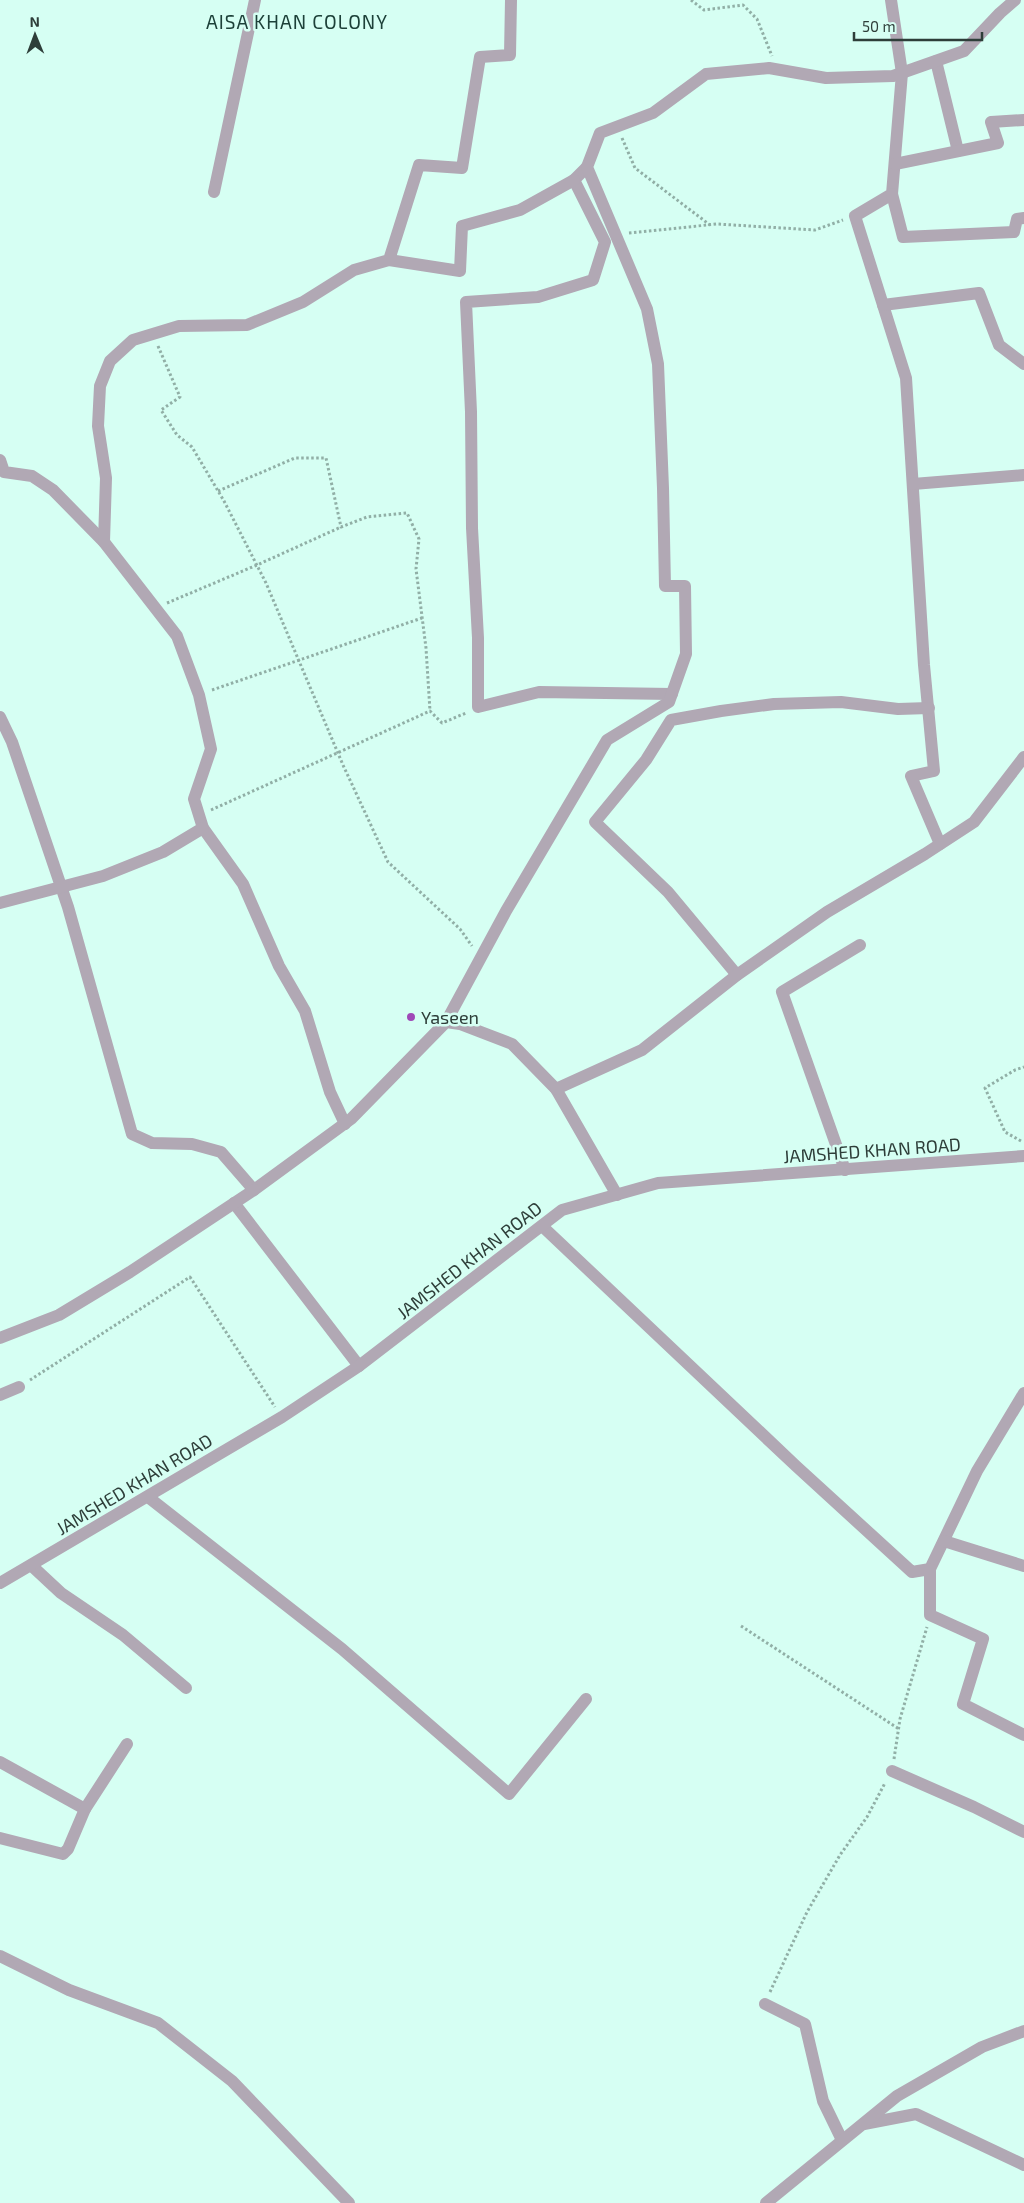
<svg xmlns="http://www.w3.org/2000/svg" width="1024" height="2203" font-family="'Exo 2',sans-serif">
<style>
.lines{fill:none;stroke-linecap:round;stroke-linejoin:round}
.path{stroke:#91afa6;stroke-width:3;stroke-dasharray:2.5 2.5;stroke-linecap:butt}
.minor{stroke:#b1a8b4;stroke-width:12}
.tertiary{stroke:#b1a8b4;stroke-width:12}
.poi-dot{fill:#9f49b7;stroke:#d6fff3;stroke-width:2}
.labels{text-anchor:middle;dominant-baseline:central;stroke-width:5;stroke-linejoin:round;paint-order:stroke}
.poi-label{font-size:18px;fill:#2e3e39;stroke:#d6fff3;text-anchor:start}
.street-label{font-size:18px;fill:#2e3e39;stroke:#d6fff3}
.neighbourhood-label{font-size:19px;letter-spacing:1px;fill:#1d4139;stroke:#d6fff3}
</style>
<rect width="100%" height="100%" fill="#d6fff3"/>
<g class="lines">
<g class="path">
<path d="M691,0L704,10L743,5L757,19L772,56"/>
<path d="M622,138L635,168L710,225"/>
<path d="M629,233L717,224L815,230L843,220"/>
<path d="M158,346L180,397L161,410L177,435L192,447L224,501L266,583L343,765L388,862L460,929L472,946"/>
<path d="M218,491L295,458H326L341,527L367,517L407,513L419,539L416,569L426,648L430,711"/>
<path d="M167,603L257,565L341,527"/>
<path d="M212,690L422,618"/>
<path d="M211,810L430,711L442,723L466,713"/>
<path d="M1021,1141L1005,1132L985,1088L1015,1070L1024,1067"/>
<path d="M30,1380L190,1277L275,1407"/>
<path d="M741,1626L899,1729"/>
<path d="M894,1759L900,1719L927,1627"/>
<path d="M770,1992L807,1912L840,1855L867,1817L885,1783"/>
</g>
<g class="minor">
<path d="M891,0L902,73L892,194L855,216L906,378L924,665L934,771L911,776L940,844"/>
<path d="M936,61L958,151"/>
<path d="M895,164L998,143L991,122L1024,120"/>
<path d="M587,167L574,180L605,242L593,280L538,297L466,302L471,412L472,528L478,638V707L539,692L672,694"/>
<path d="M214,192L255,0"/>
<path d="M892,194L903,237L1014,232L1017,219L1024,218"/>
<path d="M389,260L460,271L462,226L520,210L574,180"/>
<path d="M883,305L979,293L999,345L1024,364"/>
<path d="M0,460L4,472L32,476L53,490L104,542L177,636L199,695L211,749L194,799L203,828L243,884L279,966L305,1011L330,1092L345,1124"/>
<path d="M913,484L1024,475"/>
<path d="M104,542L106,478L98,426L100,386L110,361L133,340L179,326L247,325L303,302L354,270L389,260L419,165L462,168L480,57L510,55L511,0"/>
<path d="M0,717L12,742L68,907L132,1134L152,1143L192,1144L221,1152L254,1190L351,1119L446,1022L460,1024L512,1044L556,1089L617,1195"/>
<path d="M0,903L103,876L163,852L203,828"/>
<path d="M737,975L668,892L595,822L646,760L671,720L721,711L774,704L841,702L898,709L929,708"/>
<path d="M446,1022L506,911L607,740L669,702L686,654L685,586H665L663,488L658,364L647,309L587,167L600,133L653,113L706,74L769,68L826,78L893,76L964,51L1000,13L1015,0"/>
<path d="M556,1089L642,1050L737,975L827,912L925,854L974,822L1024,757"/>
<path d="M845,1170L782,992L860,945"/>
<path d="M234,1203L359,1366"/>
<path d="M542,1226L796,1466L912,1572L930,1569L977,1471L1024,1393"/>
<path d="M0,1338L59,1315L130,1272L254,1190"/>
<path d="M0,1395L19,1387"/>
<path d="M148,1497L342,1649L509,1794L586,1699"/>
<path d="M944,1541L1024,1566"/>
<path d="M32,1566L61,1593L123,1635L186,1688"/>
<path d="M930,1569V1615L983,1639L963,1704L1024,1735"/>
<path d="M0,1762L85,1809"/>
<path d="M892,1771L974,1807L1024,1832"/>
<path d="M0,1838L63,1854L68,1849L85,1809L127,1744"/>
<path d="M0,1956L69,1990L158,2023L232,2081L349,2203"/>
<path d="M765,2004L805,2024L823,2101L842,2140"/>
<path d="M864,2124L916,2114L1024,2165"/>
<path d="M766,2203L897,2096L982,2047L1024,2031"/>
</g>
<path class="tertiary" d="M0,1583L282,1417L359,1366L562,1210L658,1183L1024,1156"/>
</g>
<circle class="poi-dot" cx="411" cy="1017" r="5"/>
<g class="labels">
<g class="poi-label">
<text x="421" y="1017">Yaseen</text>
</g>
<g class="street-label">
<text transform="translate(872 1150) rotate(-4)">JAMSHED KHAN ROAD</text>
<text transform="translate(469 1260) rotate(-38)">JAMSHED KHAN ROAD</text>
<text transform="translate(134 1484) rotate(-31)">JAMSHED KHAN ROAD</text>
</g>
<g class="neighbourhood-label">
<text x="297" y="21">AISA KHAN COLONY</text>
</g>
</g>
<g transform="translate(35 35) rotate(359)" stroke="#d6fff3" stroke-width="4" paint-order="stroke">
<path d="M0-4L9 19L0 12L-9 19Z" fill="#2e3e39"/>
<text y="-8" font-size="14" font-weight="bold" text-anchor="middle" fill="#2e3e39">N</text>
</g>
<path d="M854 32v8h128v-8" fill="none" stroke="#2e3e39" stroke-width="2.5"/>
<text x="862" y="32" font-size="15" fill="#2e3e39" stroke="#d6fff3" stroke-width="4" paint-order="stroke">50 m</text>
</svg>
